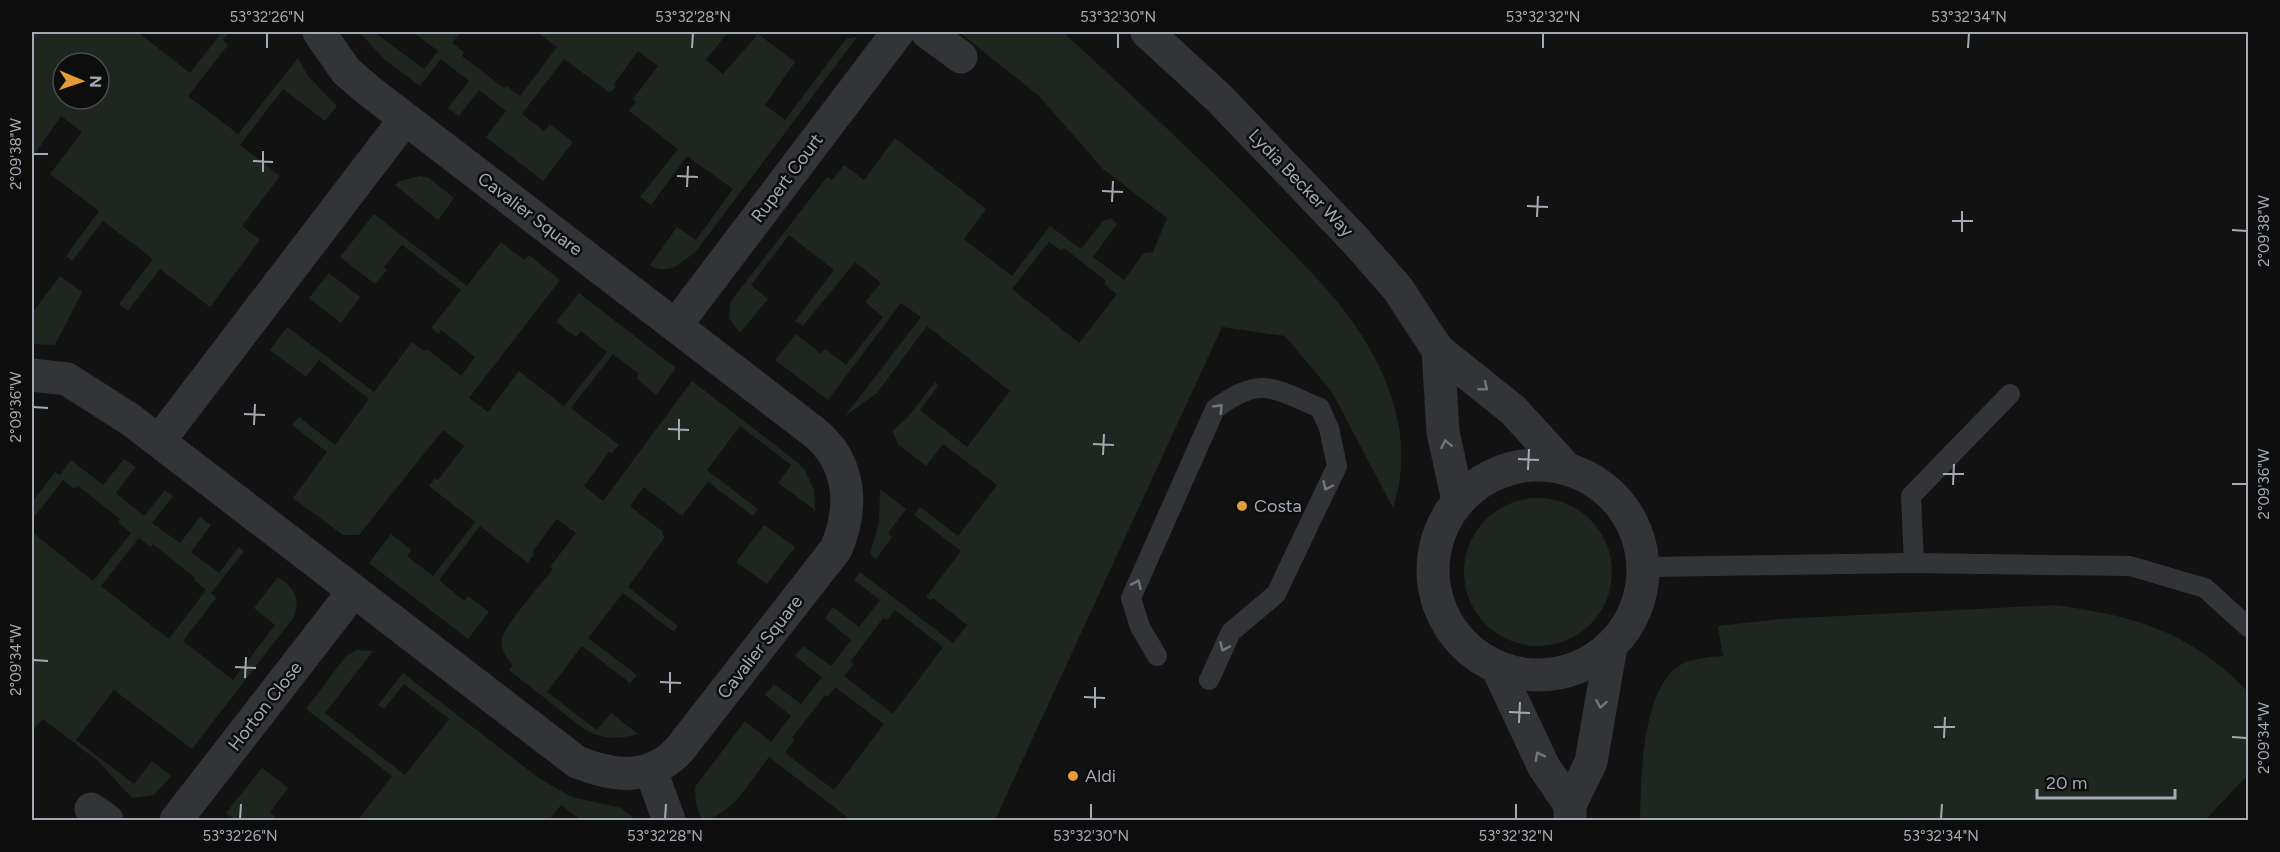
<svg xmlns="http://www.w3.org/2000/svg" width="2280" height="852" font-family="Figtree,sans-serif">
<style>
.green{fill:#1e261f;fill-rule:evenodd}
.lines{fill:none;stroke-linecap:round;stroke-linejoin:round}
.service{stroke:#333438;stroke-width:20}
.minor{stroke:#333438;stroke-width:33}
.tertiary{stroke:#333438;stroke-width:33}
.oneway{stroke:#71757c}
.ticks{fill:none;stroke:#a4aab3;stroke-width:2}
.poi-dot{fill:#e49c39;stroke:#0d0d0e;stroke-width:2}
.labels{text-anchor:middle;dominant-baseline:central;stroke-width:5;stroke-linejoin:round;paint-order:stroke}
.street-label{font-size:18px;fill:#a4aab3;stroke:#0d0d0e}
.poi-label{font-size:18px;fill:#a4aab3;stroke:#0d0d0e;text-anchor:start}
.neatline{fill:none;stroke:#a4aab3;stroke-width:2}
.ticks-label{font-size:15px;text-anchor:middle;fill:#a4aab3}
</style>
<rect width="100%" height="100%" fill="#121213"/>
<g class="green">
<path d="M32,32H141L140,34L190,73L222,32H230L223,40L228,45L188,96L238,134L298,58L308,76L337,106L325,121L283,89L240,145L280,176L242,226L260,240L210,307L160,269L128,311L119,304L153,259L103,221L72,261L66,256L99,211L50,174L82,132L61,116L32,158ZM63,63H99V99H63Z"/>
<path d="M359,32H374L424,69L438,51L413,32H461L452,43L464,52L462,56L504,88L507,86L520,96L557,47L537,32H728L706,60L723,74L758,34L795,62L765,105L785,120L846,39L857,37L697,250C684,261 668,277 650,265L677,227L696,240L733,189L687,156L651,205L640,197L678,149L629,111L636,102L633,99L658,66L638,51L614,84L616,86L610,93L564,59L522,114L544,131L550,124L573,142L543,181L486,137L506,111L479,90L459,116L448,108L469,81L441,59L420,86L385,60Z"/>
<path d="M959,32H1063C1134,98 1206,163 1273,233C1312,272 1353,313 1378,364C1401,412 1409,457 1393,508L1332,392L1285,336L1222,327L995,820H851L769,757C751,779 733,816 702,820L696,804L695,787L745,721L771,742L791,716L765,695L774,684L801,704L822,677L795,656L803,646L831,666L851,640L825,618L833,607L859,627L880,600L854,580L860,572L953,643L967,625L933,598L931,601L926,597L961,551L914,515L920,507L958,536L997,485L943,444L926,466L898,444L892,431L908,417L935,382L938,386L920,410L967,447L1010,391L927,326L877,393L845,416L921,317L901,303L828,400L775,360L796,334L821,354L825,349L846,365L883,317L865,302L881,283L855,262L803,326L795,321L834,270L789,235L751,285L768,299L740,333L729,318L731,301L827,177L832,180L844,165L864,180L895,138L986,209L964,239L1012,276L1050,226L1081,249L1103,221L1111,218L1117,224L1093,257L1124,280L1144,253L1153,252L1167,218L1103,169L1039,96ZM1049,242L1061,250L1064,248L1106,281L1104,284L1117,294L1079,343L1012,289ZM895,610L943,647L893,714L844,676L854,664L851,661L883,618L887,620ZM835,687L884,724L834,790L785,753L794,740L792,738L825,695L828,697Z"/>
<path d="M420,176L429,178L454,198L438,220L395,185L400,181Z"/>
<path d="M374,214L467,286L501,242L524,260L529,255L560,280L469,398L488,412L519,371L564,406L607,352L581,331L576,337L556,322L579,293L676,368L656,395L636,378L639,374L613,354L571,408L619,445L612,453L609,452L584,486L603,501L692,381L797,462L805,470L814,490L815,510L778,483L791,465L740,426L707,470L758,509L753,516L708,482L682,516L644,487L630,506L663,532L662,534L665,537L628,587L678,626L674,632L623,593L588,638L637,675L630,683L582,646L547,692L597,730L611,713L638,734C618,740 603,739 585,730L509,670L513,665C506,659 501,649 502,639C504,626 543,582 553,569L550,567L576,533L557,519L532,552L534,554L528,563L480,526L439,580L464,601L468,596L489,612L468,639L369,563L391,534L411,550L407,556L433,576L475,522L429,486L435,478L438,480L464,446L443,430L359,535H343L293,498L327,452L292,425L299,417L335,445L369,399L319,360L306,377L270,350L287,327L374,392L412,342L424,351L427,349L461,376L475,357L441,330L438,334L431,328L461,290L402,245L384,267L387,270L375,284L340,257Z"/>
<path d="M329,273L360,297L341,323L309,298Z"/>
<path d="M60,276L82,292L55,345L33,344L32,313Z"/>
<path d="M124,459L136,467L116,493L144,516L165,490L173,496L152,523L180,543L200,517L211,525L191,552L219,573L239,547L244,551L211,593L216,598L183,641L233,680L275,625L254,608L278,577C294,588 301,598 294,617L192,749L114,690L76,740L134,784L152,761L171,776L154,795L132,798L99,762L43,719L32,731V532L93,581L131,533L118,522L120,519L78,486L74,489L63,480L32,520V502L55,472L60,475L71,460L103,485ZM139,538L150,547L153,544L195,578L194,580L206,590L169,639L101,586Z"/>
<path d="M880,489L906,509L888,533L892,537L876,559L870,554L879,522Z"/>
<circle cx="1538" cy="572" r="74"/>
<path d="M764,525L795,547L767,584L736,562Z"/>
<path d="M2055,605C2135,616 2192,632 2248,692V775L2205,820H1640C1641,779 1641,680 1686,662C1697,658 1711,657 1723,656L1718,626L1781,619Z"/>
<path d="M357,650L373,651L325,713L405,775L449,719L404,684L384,709L378,705L403,673L540,779L572,797L621,808L636,820H581L561,805L549,820H358L392,776L306,709L346,656Z"/>
<path d="M262,768L288,788L270,812L275,817L272,820H235L226,813Z"/>
</g>
<g class="lines">
<g class="service">
<path d="M1914,563L1911,496L2010,394"/>
<path d="M1644,567L1914,563L2130,566L2205,588L2248,627"/>
<path d="M1157,656L1140,627L1131,598L1215,409C1260,375 1273,388 1320,408L1329,428L1337,466L1276,594L1231,632L1209,680"/>
</g>
<g class="minor">
<path d="M927,32L961,57"/>
<path d="M676,325L898,32"/>
<path d="M32,375L67,379L131,420L577,762C614,777 650,781 679,750L836,549C854,507 851,462 814,432L368,90L346,71L319,32"/>
<path d="M159,441L405,119"/>
<path d="M651,771L669,820"/>
<path d="M91,809L107,820"/>
<path d="M176,820L353,592"/>
</g>
<g class="tertiary">
<path d="M1147,32L1219,98L1356,241L1398,289L1438,350L1513,410L1567,469"/>
<path d="M1438,350L1443,432L1458,501"/>
<circle cx="1538" cy="570" r="105"/>
<path d="M1497,667L1544,767L1570,805"/>
<path d="M1570,820V805L1591,762L1611,646"/>
</g>
</g>
<defs><path id="oneway-chevron" d="M-2-3.5L2.5 0L-2 3.5" fill="none" stroke-width="1.6" stroke-linecap="round" stroke-linejoin="round" transform="scale(1.5)"/></defs>
<g class="oneway">
<use href="#oneway-chevron" transform="translate(1484 387) rotate(39)"/>
<use href="#oneway-chevron" transform="translate(1219 408) rotate(-46)"/>
<use href="#oneway-chevron" transform="translate(1446 444) rotate(-102)"/>
<use href="#oneway-chevron" transform="translate(1327 486) rotate(115)"/>
<use href="#oneway-chevron" transform="translate(1137 584) rotate(-66)"/>
<use href="#oneway-chevron" transform="translate(1224 647) rotate(114)"/>
<use href="#oneway-chevron" transform="translate(1601 704) rotate(100)"/>
<use href="#oneway-chevron" transform="translate(1539 756) rotate(-117)"/>
</g>
<path class="ticks" d="M267,48V33M692,48L693,33M1118,48V33M1543,48V33M1968,48L1969,33M33,154H48M253,161L273,162M263,172V151M677,176L698,177M687,187L688,166M1102,191L1123,192M1112,202L1113,181M1527,206L1548,207M1537,217L1538,196M1952,221H1973M2232,230L2247,231M1962,232V211M33,407L48,408M244,414L265,415M254,425L255,404M668,429L689,430M679,440V419M1093,444L1114,445M1103,455L1104,434M1518,459L1539,460M1528,470L1529,449M1943,474H1964M2232,484H2247M1953,485L1954,464M33,660L48,661M235,667L256,668M245,678L246,657M660,682L681,683M670,693V672M1084,697L1105,698M1095,708V687M1509,712L1530,713M1519,723L1520,702M1934,727H1955M2232,737L2247,738M1944,738L1945,717M240,819L241,804M665,819L666,804M1091,819V804M1516,819V804M1941,819L1942,804"/>
<g class="poi-dot">
<circle cx="1242" cy="506" r="6"/>
<circle cx="1073" cy="776" r="6"/>
</g>
<g class="labels">
<g class="street-label">
<text transform="translate(787 178) rotate(-53)">Rupert Court</text>
<text transform="translate(1301 183) rotate(46)">Lydia Becker Way</text>
<text transform="translate(530 214) rotate(37)">Cavalier Square</text>
<text transform="translate(760 647) rotate(-52)">Cavalier Square</text>
<text transform="translate(265 706) rotate(-52)">Horton Close</text>
</g>
<g class="poi-label">
<text x="1254" y="506">Costa</text>
<text x="1085" y="776">Aldi</text>
</g>
</g>
<rect width="2280" height="852" fill="none" stroke="#0d0d0e" stroke-width="66"/>
<g transform="translate(81 81) rotate(92)"><circle r="28" fill="#0d0d0e" stroke="#494c50" stroke-width="1.5"/>
<path d="M0-4.5L10 22L0 15L-10 22Z" fill="#e49c39"/>
<text y="-9" font-size="16" font-weight="bold" text-anchor="middle" fill="#a4aab3">N</text>
</g>
<path d="M2037 789v9h138v-9" fill="none" stroke="#a4aab3" stroke-width="3"/>
<text x="2046" y="789" font-size="18" fill="#a4aab3" stroke="#0d0d0e" stroke-width="4.5" paint-order="stroke">20 m</text>
<rect x="33" y="33" width="2214" height="786" class="neatline"/>
<g class="ticks-label">
<text x="267" y="22">53°32'26"N</text>
<text x="693" y="22">53°32'28"N</text>
<text x="1118" y="22">53°32'30"N</text>
<text x="1543" y="22">53°32'32"N</text>
<text x="1969" y="22">53°32'34"N</text>
<text transform="translate(16 154) rotate(-90)" y="5">2°09'38"W</text>
<text transform="translate(2264 231) rotate(-90)" y="5">2°09'38"W</text>
<text transform="translate(16 407) rotate(-90)" y="5">2°09'36"W</text>
<text transform="translate(2264 484) rotate(-90)" y="5">2°09'36"W</text>
<text transform="translate(16 660) rotate(-90)" y="5">2°09'34"W</text>
<text transform="translate(2264 738) rotate(-90)" y="5">2°09'34"W</text>
<text x="240" y="841">53°32'26"N</text>
<text x="665" y="841">53°32'28"N</text>
<text x="1091" y="841">53°32'30"N</text>
<text x="1516" y="841">53°32'32"N</text>
<text x="1941" y="841">53°32'34"N</text>
</g>
</svg>
